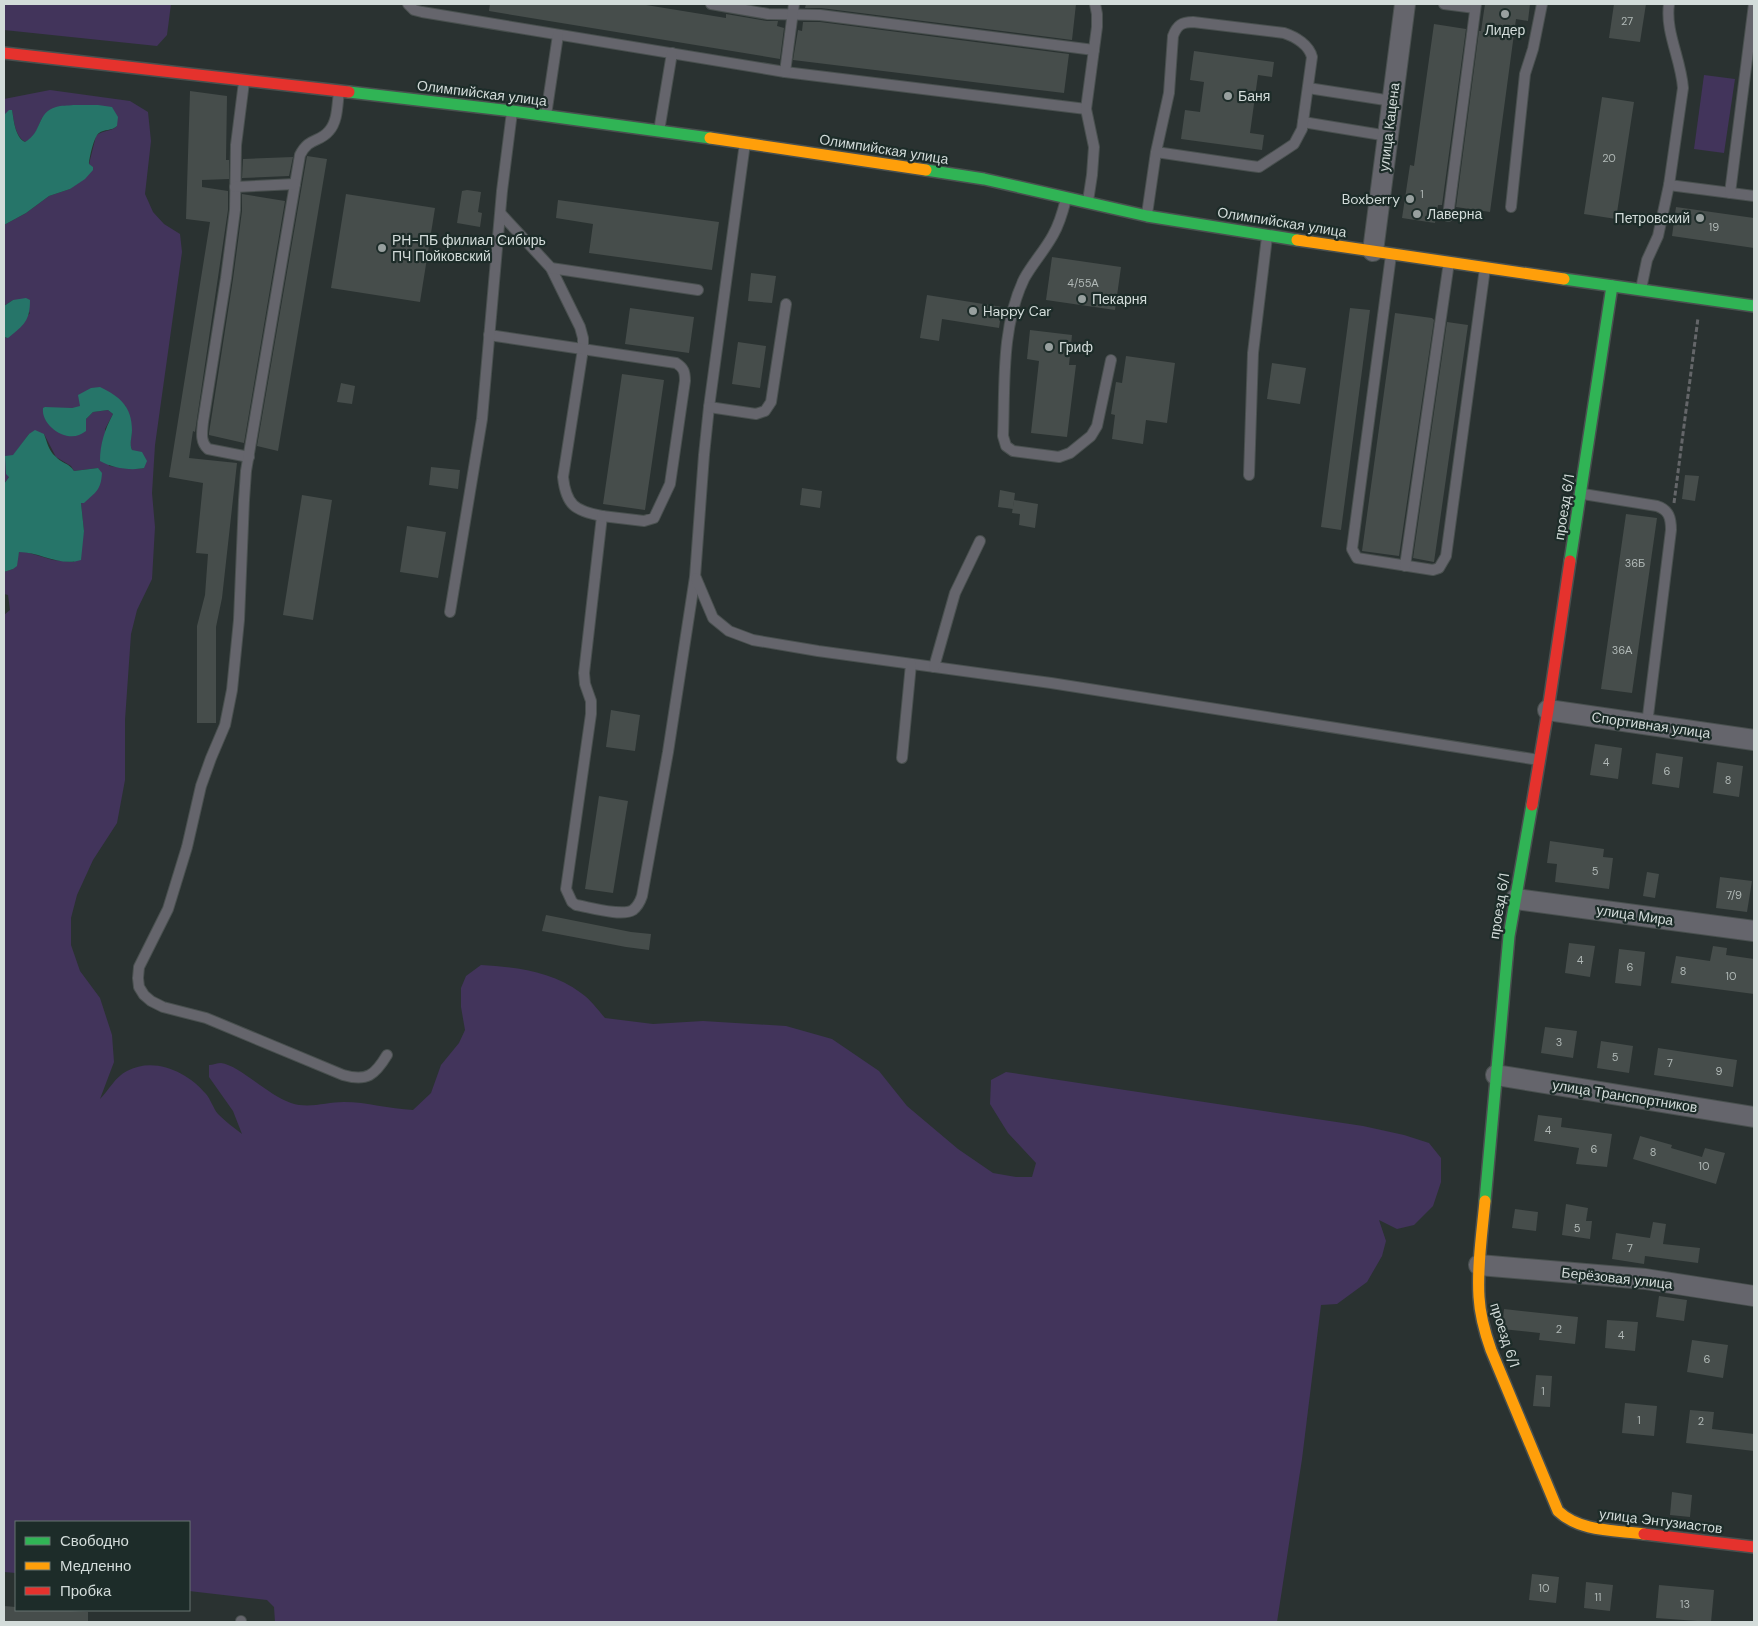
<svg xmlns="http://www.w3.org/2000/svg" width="1758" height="1626" font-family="'DM Sans',sans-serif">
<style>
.green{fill:#42345b;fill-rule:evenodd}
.water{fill:#267569}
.building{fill:#464d4b}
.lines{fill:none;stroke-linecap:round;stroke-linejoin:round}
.lane-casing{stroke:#49504f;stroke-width:12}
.street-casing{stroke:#49504f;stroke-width:22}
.fast-casing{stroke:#49504f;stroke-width:14}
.slow-casing{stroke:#49504f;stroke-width:14}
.jam-casing{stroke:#49504f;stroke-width:14}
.path{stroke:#646669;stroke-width:3;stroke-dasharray:5 2.5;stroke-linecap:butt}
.lane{stroke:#65656c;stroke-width:10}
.street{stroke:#65656c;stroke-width:20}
.fast{stroke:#30b455;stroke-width:11}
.slow{stroke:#ff9f0a;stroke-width:11}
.jam{stroke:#e5322d;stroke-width:11}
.poi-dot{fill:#98a09f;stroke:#1d2c29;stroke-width:2}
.labels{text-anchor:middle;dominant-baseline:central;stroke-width:4.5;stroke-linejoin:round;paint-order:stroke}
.number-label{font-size:11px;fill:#b0b8b6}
.poi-label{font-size:14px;fill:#d3dcda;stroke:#1d2c29;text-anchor:start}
.street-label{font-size:14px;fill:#d3dcda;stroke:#1d2c29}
</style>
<rect width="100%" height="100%" fill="#2a3231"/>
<g class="green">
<path d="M4,4H171L167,35L157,46L4,30Z"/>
<path d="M1704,75L1735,79L1724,153L1694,149Z"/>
<path d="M50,90L130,101L148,112L151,141L145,194L153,212L164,224L180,234L182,252L155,445L152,493L155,527L152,579L137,610L131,634L125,720V780L117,823L93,860L77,895L71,918V945L80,971L100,998L112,1035L114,1062L100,1099C109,1090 115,1077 127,1071C154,1056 188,1072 206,1094C211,1100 213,1108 218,1114C225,1121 234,1128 242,1134L233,1111L209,1077V1065C213,1065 217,1063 221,1063C239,1065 269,1096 291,1103C309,1109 326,1102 344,1102C367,1102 389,1109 413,1110L431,1093L441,1065L459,1043L465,1030L461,1007V988L466,976L481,965C516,967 552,971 581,993C590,999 598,1010 605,1018L653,1024L703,1021L786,1026L832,1039L879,1071L907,1106L958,1149L993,1173L1016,1177H1032L1036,1163L1008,1133L990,1104L991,1080L1006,1072L1363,1126L1404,1135L1429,1143L1441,1158V1182L1433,1206L1414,1225L1397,1229L1379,1220L1386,1241L1382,1256L1367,1282L1337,1304L1321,1305L1302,1459L1277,1622H275L274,1607L267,1600L189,1591V1522H16V1573L4,1572V615L10,610L8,595L4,594V572L13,569L19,552H26L53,560L74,562L84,531L81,503L98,468L74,471L71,466L56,457L44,434H29L13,456L9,477L4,484V337L6,338L30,313L13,300L4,306V225L26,213L49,196L70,189L89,164L96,136C102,130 111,132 117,126L98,105H73L42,118L34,137L25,142C15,136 14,121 12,110L4,115V99ZM125,405L132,431L130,444L132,450L144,468L139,469L109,466L105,429L113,414L108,410L93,412L86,419L72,408Z"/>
</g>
<g class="water">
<path d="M73,105H98L112,107L118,117L117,126C112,131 104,129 99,133C94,136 89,159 89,164L93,167V170L85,179L70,189L49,196L26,213L4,225V115L9,110H12C14,121 15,137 25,142C43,132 36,113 56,107C61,105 68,106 73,105Z"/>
<path d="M26,298L30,300C30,321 24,325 8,338L4,337V306L13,300Z"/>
<path d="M100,387C119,396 132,406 132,430C132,438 129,443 132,450L142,452L147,461L144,468C131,471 112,468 100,461C100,444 105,429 113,414L108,410L93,412L86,419V431C84,432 82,434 79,435C64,441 41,425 43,408L45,407L72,408L80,406L78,395L91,388Z"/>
<path d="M35,430L44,434C47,442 49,451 55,456C61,463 69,463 74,471L98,468L102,473C101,490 96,492 84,503H81L84,531L81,560C60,567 40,552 19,552L17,566L13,569L4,572V484L9,477L6,474L5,456L13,455L29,434Z"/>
</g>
<g class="building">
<path d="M490,4H640L726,18V14L767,21H778L777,26L784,28L780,59L489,11Z"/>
<path d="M806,4H1076L1072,40L821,8H805Z"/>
<path d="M1485,4H1530L1528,21L1516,19L1490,212L1456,207L1479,31H1481Z"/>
<path d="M1614,4H1646L1640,42L1609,38Z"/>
<path d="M803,22H820L1069,54L1064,93L793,60L798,30L802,31Z"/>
<path d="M1434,24L1466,29L1442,205H1438L1435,223L1402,218L1410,165L1414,166Z"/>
<path d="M1194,51L1274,62L1272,77L1258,75L1250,133L1264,135L1262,150L1181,139L1185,110L1200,112L1204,82L1190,80Z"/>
<path d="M190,91L227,96L226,160H229V179L202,180V187L228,191V210L195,432L193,431L189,458L237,463L222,598L216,627V723H197V626L205,595L208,554L196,553L203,483L169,477L210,222L186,219Z"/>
<path d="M1602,97L1634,102L1616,219L1584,214Z"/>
<path d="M307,156L327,159L278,451L257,446Z"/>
<path d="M293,157L289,176L242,178L243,159Z"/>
<path d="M467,190L481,192L478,212L482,213L480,227L457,223L462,191Z"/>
<path d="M242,194L285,201L244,443L209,435V433L233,279L242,211Z"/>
<path d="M346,194L435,208L420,302L331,288Z"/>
<path d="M558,200L719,222L712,270L589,253L593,224L556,218Z"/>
<path d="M1676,207L1754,218V248L1672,236Z"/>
<path d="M1052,257L1121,267L1115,310L1046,300Z"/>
<path d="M751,273L776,276L772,303L748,301Z"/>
<path d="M927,295L1002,307L999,328L942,319L939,341L920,338Z"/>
<path d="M630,308L694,317L689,353L625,344Z"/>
<path d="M1350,308L1370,310L1341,530L1321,527Z"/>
<path d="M1395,313L1432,318L1434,320L1399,556L1362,551Z"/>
<path d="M1447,322L1468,325L1434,562L1413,558Z"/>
<path d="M1030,330L1072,335L1069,365H1076L1067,437L1031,433L1039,361L1027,359Z"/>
<path d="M738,342L766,346L760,388L732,384Z"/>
<path d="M1126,356L1175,363L1167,423L1146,420L1143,444L1112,439L1115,415L1111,414L1116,382L1122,383Z"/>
<path d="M1272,363L1306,368L1300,404L1267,399Z"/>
<path d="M622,374L664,380L645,510L603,504Z"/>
<path d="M341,383L355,386L352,404L337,402Z"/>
<path d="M431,467L460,470L458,489L429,485Z"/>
<path d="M1685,475L1699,476L1695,501L1682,499Z"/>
<path d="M802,488L822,491L820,508L800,505Z"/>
<path d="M1000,490L1015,493L1013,509L998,507Z"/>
<path d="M302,495L332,500L313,620L283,615Z"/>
<path d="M1014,500L1038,504L1035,528L1019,525L1020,514L1012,513Z"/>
<path d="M1626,514L1657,518L1632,693L1601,689Z"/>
<path d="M407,526L446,532L438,578L400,572Z"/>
<path d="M611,710L640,715L635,751L606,747Z"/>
<path d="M1595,744L1622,748L1618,779L1590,775Z"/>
<path d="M1656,753L1683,757L1679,788L1652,784Z"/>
<path d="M1717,762L1743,766L1739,797L1713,793Z"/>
<path d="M599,796L628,801L613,893L585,889Z"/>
<path d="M1550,841L1604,849L1603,857L1613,858L1609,889L1555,882L1557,864L1547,863Z"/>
<path d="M1647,872L1659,874L1655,898L1643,896Z"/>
<path d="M1720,877L1752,881L1747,912L1716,908Z"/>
<path d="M546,915L631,932L651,934L649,950L626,947L542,931Z"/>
<path d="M1569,943L1595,946L1590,977L1565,973Z"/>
<path d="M1713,946L1727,948L1726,955L1754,959V994L1671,983L1676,956L1710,961Z"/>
<path d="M1619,949L1645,952L1641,986L1615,983Z"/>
<path d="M1545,1027L1577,1031L1573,1058L1541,1053Z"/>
<path d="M1601,1041L1633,1046L1629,1073L1597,1068Z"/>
<path d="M1658,1048L1737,1060L1733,1087L1654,1075Z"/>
<path d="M1538,1115L1562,1118L1561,1127L1612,1134L1607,1167L1576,1164L1579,1148L1534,1141Z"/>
<path d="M1640,1136L1672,1145L1671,1148L1702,1157L1705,1148L1725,1153L1716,1184L1633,1159Z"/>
<path d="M1566,1204L1588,1208L1586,1221H1592L1590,1239L1562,1235Z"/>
<path d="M1515,1209L1538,1212L1536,1231L1512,1228Z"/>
<path d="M1653,1222L1666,1224L1663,1244L1700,1248L1698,1263L1645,1256L1644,1264L1612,1259L1616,1233L1650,1238Z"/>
<path d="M1659,1296L1687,1300L1684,1321L1656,1317Z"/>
<path d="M1504,1309L1578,1317L1575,1344L1539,1340L1540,1333L1502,1329Z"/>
<path d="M1607,1320L1638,1322L1635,1351L1605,1348Z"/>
<path d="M1692,1340L1728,1345L1723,1378L1687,1372Z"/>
<path d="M1536,1375L1552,1376L1550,1407L1533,1406Z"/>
<path d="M1625,1403L1657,1406L1654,1436L1622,1433Z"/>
<path d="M1690,1410L1714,1412L1712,1429L1754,1434V1451L1686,1443Z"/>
<path d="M1672,1492L1692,1495L1690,1517L1670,1515Z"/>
<path d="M1532,1574L1559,1577L1556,1603L1529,1600Z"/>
<path d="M1586,1582L1613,1585L1610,1611L1584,1608Z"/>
<path d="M1659,1585L1714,1590L1711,1622L1656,1618Z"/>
<path d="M4,1606L16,1607V1610H54L88,1612V1622H4Z"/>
</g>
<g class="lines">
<g class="lane-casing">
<g id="lane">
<path d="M408,4L414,10L422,12L785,72L1086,109"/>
<path d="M711,4L768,14L820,15L1094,50"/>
<path d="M1444,4L1475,8"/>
<path d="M785,72L794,4"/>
<path d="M244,82L236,145L235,210L226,278L203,422C202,432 200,442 208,449L249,457"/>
<path d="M1308,88L1392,101"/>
<path d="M339,92C337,105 338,121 329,131C319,143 309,137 300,155L246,471L244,500L239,620L232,690L225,725L211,758L201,786L187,847L168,909L139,967L138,978L139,987L144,995L151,1001L163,1007L206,1018L343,1075C367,1082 375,1075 387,1055"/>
<path d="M546,115L558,35"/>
<path d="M1303,122L1388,136"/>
<path d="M659,131L672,53"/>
<path d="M1669,185L1754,196"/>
<path d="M235,187L295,184"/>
<path d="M1730,193L1754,4"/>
<path d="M1066,199C1063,211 1060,223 1053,235C1045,250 1032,264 1024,279C1001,327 1005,385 1003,436L1006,446L1013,451L1059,457L1070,453L1091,436L1097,426L1111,360"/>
<path d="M1088,201L1092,175L1094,147L1086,109L1097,27V14L1095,4"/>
<path d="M1511,207L1525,74L1533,49L1542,4"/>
<path d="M501,214L551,268L580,327L583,338V349L563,477C566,505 575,511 602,516L584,673L585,684L591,701V714L566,889L572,902L576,905C589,907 622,917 633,910C638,906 640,902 642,896L668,752L695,577L704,455L709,407L745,143"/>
<path d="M1147,214L1156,152L1169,93L1173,36C1177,25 1182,22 1193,22L1284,33C1296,37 1309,45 1312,57L1302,129L1294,144L1285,150L1259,167L1251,166L1156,152"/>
<path d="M1448,216L1476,4"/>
<path d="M1391,255L1352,549L1357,558L1433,570L1439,568L1446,556L1485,268"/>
<path d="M551,268L698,290"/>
<path d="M1641,289L1647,260L1658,236L1669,185L1683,88C1681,59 1665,32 1669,4"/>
<path d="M489,335L676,363C684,368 685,372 685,381L670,484L654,518L644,521L602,516"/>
<path d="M709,407L756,414L765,411L771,402L786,304"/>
<path d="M1249,475L1253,353L1267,237"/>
<path d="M1583,494L1657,506C1669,510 1671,518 1671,530L1647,724"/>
<path d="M1405,566L1449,262"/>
<path d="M696,578L713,618L729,631L753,640L818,651L1051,683L1539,760"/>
<path d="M450,612L482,419L502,191L512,112"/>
<path d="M934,667L955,593L980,541"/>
<path d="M902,758L911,664"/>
<path d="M241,1622V1621"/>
</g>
</g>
<g class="street-casing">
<g id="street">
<path d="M1373,251L1405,4"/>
<path d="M1548,710L1754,740"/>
<path d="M1516,899L1754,931"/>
<path d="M1496,1075L1754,1117"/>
<path d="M1479,1265L1645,1279L1754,1296"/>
</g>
</g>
<g class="fast-casing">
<g id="fast">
<path d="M349,92L512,111L710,138"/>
<path d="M926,170L984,179L1147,216L1297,240"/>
<path d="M1564,279L1754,306"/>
<path d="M1570,561L1612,286"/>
<path d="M1485,1201L1509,936L1532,805"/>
</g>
</g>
<g class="slow-casing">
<g id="slow">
<path d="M710,138L926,170"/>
<path d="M1297,240L1564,279"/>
<path d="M1485,1201C1482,1233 1477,1266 1479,1297C1480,1316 1485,1333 1491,1350L1558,1511C1580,1532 1615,1530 1644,1534"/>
</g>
</g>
<g class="jam-casing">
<g id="jam">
<path d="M4,53L349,92"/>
<path d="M1532,805L1548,710L1570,561"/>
<path d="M1644,1534L1754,1547"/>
</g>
</g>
<path class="path" d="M1674,503L1698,318"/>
<use href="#lane" class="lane"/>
<use href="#street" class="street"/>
<use href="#fast" class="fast"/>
<use href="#slow" class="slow"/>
<use href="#jam" class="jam"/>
</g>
<g class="poi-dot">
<circle cx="1505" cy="14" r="5"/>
<circle cx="1228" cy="96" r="5"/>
<circle cx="1410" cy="199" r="5"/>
<circle cx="1417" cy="214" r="5"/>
<circle cx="1700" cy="218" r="5"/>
<circle cx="382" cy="248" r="5"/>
<circle cx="1082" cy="299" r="5"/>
<circle cx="973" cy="311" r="5"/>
<circle cx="1049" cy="347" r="5"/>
</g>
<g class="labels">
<g class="number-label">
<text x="1627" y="21">27</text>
<text x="1609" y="158">20</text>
<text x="1422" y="194">1</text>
<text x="1714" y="227">19</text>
<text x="1083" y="283">4/55А</text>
<text x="1635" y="563">36Б</text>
<text x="1622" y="650">36А</text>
<text x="1606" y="762">4</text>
<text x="1667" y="771">6</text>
<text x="1728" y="780">8</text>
<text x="1595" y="871">5</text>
<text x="1734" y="895">7/9</text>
<text x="1580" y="960">4</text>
<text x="1630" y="967">6</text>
<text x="1683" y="971">8</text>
<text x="1731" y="976">10</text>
<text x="1559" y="1042">3</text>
<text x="1615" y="1057">5</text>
<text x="1670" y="1063">7</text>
<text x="1719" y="1071">9</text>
<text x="1548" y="1130">4</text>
<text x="1594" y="1149">6</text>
<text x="1653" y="1152">8</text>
<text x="1704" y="1166">10</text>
<text x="1577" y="1228">5</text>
<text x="1630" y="1248">7</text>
<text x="1559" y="1329">2</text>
<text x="1621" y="1335">4</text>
<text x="1707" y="1359">6</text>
<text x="1543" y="1391">1</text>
<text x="1639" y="1420">1</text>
<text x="1701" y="1421">2</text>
<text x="1544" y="1588">10</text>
<text x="1598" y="1597">11</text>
<text x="1685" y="1604">13</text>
</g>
<g class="poi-label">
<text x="1505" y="30" text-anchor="middle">Лидер</text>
<text x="1238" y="96">Баня</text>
<text x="1400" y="199" text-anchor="end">Boxberry</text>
<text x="1427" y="214">Лаверна</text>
<text x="1690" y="218" text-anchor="end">Петровский</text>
<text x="392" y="240">РН-ПБ филиал Сибирь<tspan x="392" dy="16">ПЧ Пойковский</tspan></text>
<text x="1092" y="299">Пекарня</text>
<text x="983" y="311">Happy Car</text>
<text x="1059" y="347">Гриф</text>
</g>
<g class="street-label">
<text transform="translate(482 93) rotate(7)">Олимпийская улица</text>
<text transform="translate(1389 127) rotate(-83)">улица Кацена</text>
<text transform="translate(884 149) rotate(9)">Олимпийская улица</text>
<text transform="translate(1282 222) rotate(9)">Олимпийская улица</text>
<text transform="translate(1564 507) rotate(-81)">проезд 6/1</text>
<text transform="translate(1651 725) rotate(8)">Спортивная улица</text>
<text transform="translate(1499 906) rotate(-81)">проезд 6/1</text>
<text transform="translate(1635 915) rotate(8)">улица Мира</text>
<text transform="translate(1625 1096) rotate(9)">улица Транспортников</text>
<text transform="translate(1617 1278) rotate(6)">Берёзовая улица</text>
<text transform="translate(1505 1335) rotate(72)">проезд 6/1</text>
<text transform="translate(1661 1521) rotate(7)">улица Энтузиастов</text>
</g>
</g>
<rect width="1758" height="1626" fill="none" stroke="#d3dcda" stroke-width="10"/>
<rect x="15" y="1521" width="175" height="90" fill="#1d2c29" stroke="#667270"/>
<rect x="25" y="1537" width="25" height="8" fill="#30b455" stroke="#667270"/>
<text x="60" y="1546" font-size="15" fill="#d3dcda">Свободно</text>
<rect x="25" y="1562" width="25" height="8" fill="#ff9f0a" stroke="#667270"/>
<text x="60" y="1571" font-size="15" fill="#d3dcda">Медленно</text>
<rect x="25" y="1587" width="25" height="8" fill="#e5322d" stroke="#667270"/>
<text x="60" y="1596" font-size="15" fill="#d3dcda">Пробка</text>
</svg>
